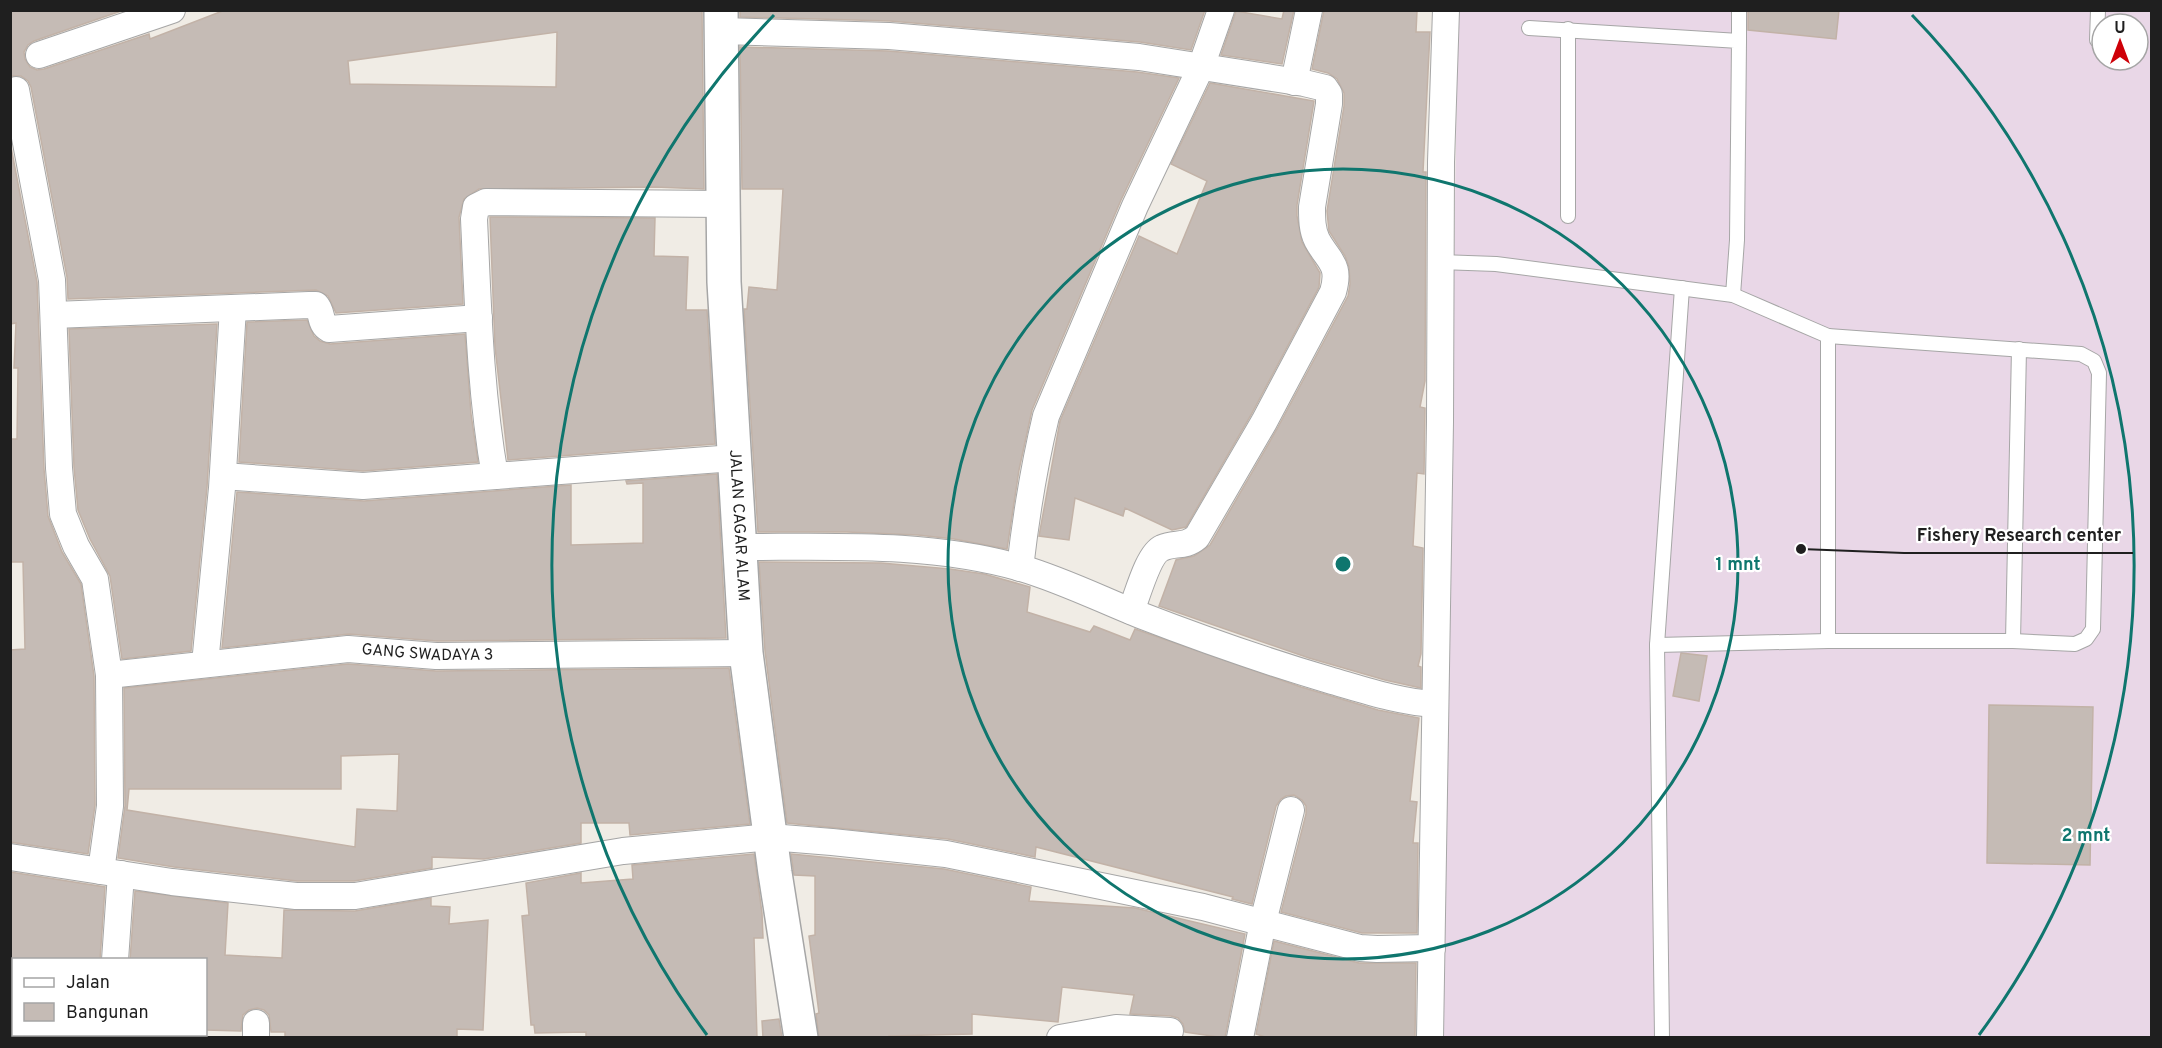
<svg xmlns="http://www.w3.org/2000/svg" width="2162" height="1048" font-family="Overpass,sans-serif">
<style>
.industrial{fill:#e9d7e7;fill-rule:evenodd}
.building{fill:#c5bbb5;stroke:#c2b2a7;stroke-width:1.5;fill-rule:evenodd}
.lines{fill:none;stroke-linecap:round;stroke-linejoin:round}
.service-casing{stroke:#a6a6a6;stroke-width:16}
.minor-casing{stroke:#a6a6a6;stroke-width:28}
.tertiary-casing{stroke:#a6a6a6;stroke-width:36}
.service{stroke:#fff;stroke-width:14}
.minor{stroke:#fff;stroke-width:26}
.tertiary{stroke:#fff;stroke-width:33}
.ring{fill:none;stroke:#0f766e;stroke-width:3}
.labels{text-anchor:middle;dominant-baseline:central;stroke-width:4.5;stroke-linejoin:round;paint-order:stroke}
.street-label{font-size:16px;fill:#1f1f1f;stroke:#fff}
.centre{fill:#0f766e;stroke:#fff;stroke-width:3}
.ring-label{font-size:18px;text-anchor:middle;font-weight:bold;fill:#0f766e;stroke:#fff;stroke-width:4.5;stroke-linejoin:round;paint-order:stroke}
.leader{fill:none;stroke:#1f1f1f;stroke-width:2}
.callout-dot{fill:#1f1f1f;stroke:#fff;stroke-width:2}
.callout-label{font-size:18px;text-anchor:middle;font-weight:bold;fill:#1f1f1f;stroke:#fff;stroke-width:4.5;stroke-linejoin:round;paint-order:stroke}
</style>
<rect width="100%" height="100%" fill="#f0ece5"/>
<path class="industrial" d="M1458,11H2151V1037H1442ZM2102,24H2138V60H2102Z"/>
<g class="building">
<path d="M10,10H124L34,41L28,45L24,52L25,59L30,67L37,70L44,69L149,34L150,39L225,10H702L704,189L655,187L479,189L464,199L459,217L463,304L336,313L328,296L316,290L68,299L67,277L31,87L28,81L21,76H10ZM557,32L556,87L350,84L348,61Z"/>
<path d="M740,10H1205L1191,50L1140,42L890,21L740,17Z"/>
<path d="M1284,10H1294L1282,64L1221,55L1236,11L1282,19Z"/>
<path d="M1324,10L1417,11L1416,32H1430L1423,172H1426L1425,381L1420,407L1425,408L1424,474L1417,473L1413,546L1423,548L1421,654L1418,666L1421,667V688L1385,680L1309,658L1159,606L1176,560L1194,556L1210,545L1277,429L1348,296L1350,284L1349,267L1345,256L1329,231L1327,211L1344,106V93L1337,79L1328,73L1312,69Z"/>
<path d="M1748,10H1839L1836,39L1748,30Z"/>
<path d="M740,47L888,51L1137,72L1179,78L1121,200L1032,410L1019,470L1007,549L954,539L918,535L847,532H758L744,309H747L749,287L777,290L783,189H742Z"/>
<path d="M1210,83L1314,101L1297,205V216L1302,242L1320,273L1319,287L1251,415L1186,527L1172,530L1125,508L1123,516L1075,498L1069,540L1039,536L1060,421L1139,236L1177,254L1207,181L1171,164Z"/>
<path d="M10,142L37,282L44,469L48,516L62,552L81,584L94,676L95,805L88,854L10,842V650L25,649L23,562H10V439H17L18,368H14L16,323L10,324Z"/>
<path d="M490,217L655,218L654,256L688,257L686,310H707L715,444L508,460L495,347Z"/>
<path d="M307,320L314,336L320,341L330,344L465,334L471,414L478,462L363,471L239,462L247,322Z"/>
<path d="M217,324L207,487L191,651L122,659L110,576L90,539L78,510L74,467L69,329Z"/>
<path d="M717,474L726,638L437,641L349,634L222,648L237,492L364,501L571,485V545L643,543V483L627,484L626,481Z"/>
<path d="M759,562L881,563L950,569L984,574L1030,587L1027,612L1090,632L1094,626L1130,640L1135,629L1301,687L1378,710L1419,718L1410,801L1417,802L1413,843H1418L1417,933H1362L1281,912L1306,814V806L1302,800L1294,795L1286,796L1281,799L1276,806L1252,904L1232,899L1233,897L1036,847L1035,857L948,839L787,823L765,651Z"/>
<path d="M1681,653L1707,656L1699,701L1673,696Z"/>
<path d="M348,664L436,671L729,668L750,824L630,835L629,823H581V843L484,859L432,857V868L354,881H297L174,867L118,858L125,806L124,688ZM399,754L397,811L357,809L355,847L127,810L129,789H341V756Z"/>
<path d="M1989,705L2093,707L2090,865L1987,863Z"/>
<path d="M754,854L762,913L763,938H754L757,1038H586V1032L535,1033L534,1025H531L522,916L529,915L526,883L581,873V883L633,879L632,865Z"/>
<path d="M791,854L944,869L1031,887L1029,901L1135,908L1245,934L1225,1038L1185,1032L1183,1024L1178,1018L1171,1016L1130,1014L1134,995L1062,987L1058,1022L972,1014V1034L889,1036V1038H819L816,1014L819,1013L809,936L815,935V876L794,875Z"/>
<path d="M10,872L105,887L100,960H10Z"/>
<path d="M135,891L228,903L225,955L282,958L284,910L355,911L431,898V906L450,907L449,924L488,920L483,1030L457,1029V1038H285V1032H271L269,1015L264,1010L257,1008L249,1010L243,1015L241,1031L206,1030V960H130Z"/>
<path d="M1274,941L1359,963H1416L1415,1038H1268L1256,1034Z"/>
<path d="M779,1019L782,1038H763L762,1021Z"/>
</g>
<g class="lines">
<g class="service-casing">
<g id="service">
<path d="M1739,10V41"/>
<path d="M1529,28L1739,41L1737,240L1733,295"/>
<path d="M1568,29V216"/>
<path d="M2097,40L2098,10"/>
<path d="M1440,262L1496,264L1733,295L1828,336V641"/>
<path d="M2013,641L2019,349"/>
<path d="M1657,645L1828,641H2013L2075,644L2086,639L2093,629L2099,373L2094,361L2081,354L1828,336"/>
<path d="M1662,1038L1657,645L1682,288"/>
</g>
</g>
<g class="minor-casing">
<g id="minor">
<path d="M721,31L889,36L1139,57L1304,83L1325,88L1329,94V104L1312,207C1312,219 1312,230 1317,240C1329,262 1341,264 1333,292L1264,422L1197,537C1184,548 1175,542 1162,548C1148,554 1137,597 1131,611"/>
<path d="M39,55L172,10"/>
<path d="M1294,82L1309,10"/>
<path d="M16,90L52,280L59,468L63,514L76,546L95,579L109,675L110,806L101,871"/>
<path d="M54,315L309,305H316C323,312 319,324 329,329L479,318"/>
<path d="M223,476L363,486L734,458"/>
<path d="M495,476C480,391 478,305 474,219L476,207L486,202L724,204"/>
<path d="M740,547C834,547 930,542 1021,568C1062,580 1100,599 1140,615C1202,639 1265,661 1329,680C1364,690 1399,702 1435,704"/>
<path d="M1020,568C1026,516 1034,466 1046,416L1135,206L1201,67L1221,10"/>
<path d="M205,664L222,488L233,308"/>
<path id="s1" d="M109,675L348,649L436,656L746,653"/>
<path d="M10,857L172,882L296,896H355L623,851L770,837L832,842L946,854L1203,907L1360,948L1377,949L1432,948"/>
<path d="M115,960L121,874"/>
<path d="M110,1038V1034"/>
<path d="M256,1038V1023"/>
<path d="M1060,1038L1116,1028L1170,1031"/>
<path d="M1240,1038L1263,922L1291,810"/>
<path d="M1430,1038L1440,422L1441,162L1446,10"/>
</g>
</g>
<g class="tertiary-casing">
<g id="tertiary">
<path id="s2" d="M721,10L724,282L746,653L775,873L801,1038"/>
</g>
</g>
<use href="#service" class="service"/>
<use href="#minor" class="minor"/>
<use href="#tertiary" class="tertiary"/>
</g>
<g class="ring">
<circle cx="1343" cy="564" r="395"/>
<path d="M707 1035A791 791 0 0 1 774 15M1912 15A791 791 0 0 1 1979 1035"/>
</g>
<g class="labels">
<g class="street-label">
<text stroke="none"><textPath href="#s2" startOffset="516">JALAN CAGAR ALAM</textPath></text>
<text stroke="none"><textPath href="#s1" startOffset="320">GANG SWADAYA 3</textPath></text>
</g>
</g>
<circle cx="1343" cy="564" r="9" class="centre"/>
<g class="ring-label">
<text x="1738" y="570">1 mnt</text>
<text x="2086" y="841">2 mnt</text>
</g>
<path class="leader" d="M1801 549L1904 553H2133"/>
<circle class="callout-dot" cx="1801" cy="549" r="6"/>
<g class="callout-label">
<text x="2019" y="541">Fishery Research center</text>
</g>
<rect width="2162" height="1048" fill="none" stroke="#1f1f1f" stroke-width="24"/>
<rect x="12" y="958" width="195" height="78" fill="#ffffff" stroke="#a5a5a5" stroke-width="1.5"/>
<rect x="24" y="978" width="30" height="9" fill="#ffffff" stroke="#a5a5a5" stroke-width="1.5"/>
<text x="66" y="988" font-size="18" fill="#1f1f1f">Jalan</text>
<rect x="24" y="1003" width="30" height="18" fill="#c5bbb5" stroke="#a5a5a5" stroke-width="1.5"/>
<text x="66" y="1018" font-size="18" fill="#1f1f1f">Bangunan</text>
<g transform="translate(2120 42)"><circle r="28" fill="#ffffff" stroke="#a5a5a5" stroke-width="1.5"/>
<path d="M0-4.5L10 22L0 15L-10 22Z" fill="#ce0008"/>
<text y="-9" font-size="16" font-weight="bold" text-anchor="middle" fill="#1f1f1f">U</text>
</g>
</svg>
